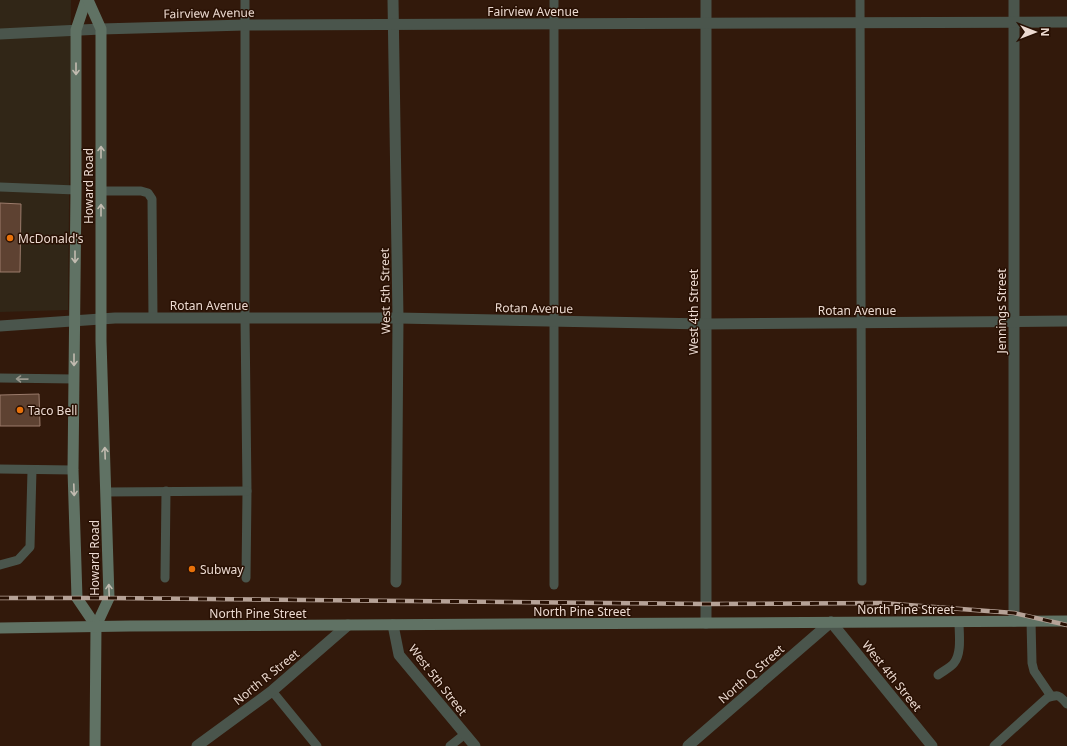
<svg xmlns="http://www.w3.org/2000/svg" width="1067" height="746" font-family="'Noto Sans',sans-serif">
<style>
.commercial{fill:#312617}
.building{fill:#5e4232;stroke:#9b7b6b}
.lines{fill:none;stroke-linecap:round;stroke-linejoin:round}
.service{stroke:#4a554c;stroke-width:9}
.minor{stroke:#4a554c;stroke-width:11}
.tertiary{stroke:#4a554c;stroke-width:11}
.secondary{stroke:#607264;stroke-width:11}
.rail-casing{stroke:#b6a297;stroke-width:4.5}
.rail{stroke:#281003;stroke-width:3;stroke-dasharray:9;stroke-linecap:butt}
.oneway{stroke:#c2bbb0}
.oneway2{stroke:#9b988e}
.food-dot{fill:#e8710a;stroke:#281003;stroke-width:1.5}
.labels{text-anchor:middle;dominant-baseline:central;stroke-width:3;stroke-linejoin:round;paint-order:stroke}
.street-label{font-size:12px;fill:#ecdad1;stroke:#281003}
.poi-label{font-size:12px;fill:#ecdad1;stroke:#281003;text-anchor:start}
</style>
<rect width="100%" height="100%" fill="#32190b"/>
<path class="commercial" d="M0,0H71L68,310L0,312Z"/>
<g class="building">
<path d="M0,203L21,204L20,272H0Z"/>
<path d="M39,394L40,426H0V395Z"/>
</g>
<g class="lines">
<g class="service">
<path d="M245,0V318L247,491L246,578"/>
<path d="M860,0L862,581"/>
<path d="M0,187L76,190"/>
<path d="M101,191H141L148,193L152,199L153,318"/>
<path d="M0,378L74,379"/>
<path d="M0,469L73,470"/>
<path d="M107,492L247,491"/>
<path d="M0,565L18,560L30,547L32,470"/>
<path d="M165,578L166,491"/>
<path d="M554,585V0"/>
<path d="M1031,621L1032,663L1034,671L1051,696"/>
<path d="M938,675C943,671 950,668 954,663C962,653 959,634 959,622"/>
<path d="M272,691L317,746"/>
<path d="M450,746L465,734"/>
<path d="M994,746L1047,698C1059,694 1059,695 1067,704"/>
</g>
<g class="minor">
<path d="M393,0L398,318L396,582"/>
<path d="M706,0V623"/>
<path d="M1014,0V621"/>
<path d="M0,34L101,29L245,25L1067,22"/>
<path d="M0,326L115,318H398L706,324L1067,321"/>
<path d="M393,625L399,655L475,746"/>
<path d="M197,746L272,691L348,625"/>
<path d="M688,746L831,622"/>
</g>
<path class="tertiary" d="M831,622L932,746"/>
<g class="secondary">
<path d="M86,0L76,30V190L73,470L77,598L96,626"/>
<path d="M88,0L101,29V341L109,598L96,626L95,746"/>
<path d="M0,628L130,626L348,625L1067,621"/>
</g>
<g class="rail-casing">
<path id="rail" d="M0,598H109L706,604L881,603L1014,613L1067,625"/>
</g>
<use href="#rail" class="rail"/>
</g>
<defs><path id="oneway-shaft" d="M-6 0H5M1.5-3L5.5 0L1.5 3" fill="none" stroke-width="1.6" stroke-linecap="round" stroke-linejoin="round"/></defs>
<g class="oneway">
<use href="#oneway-shaft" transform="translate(76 69) rotate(90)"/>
<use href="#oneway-shaft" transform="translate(101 152) rotate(-90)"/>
<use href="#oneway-shaft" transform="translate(101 210) rotate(-90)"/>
<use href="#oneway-shaft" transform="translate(75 257) rotate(90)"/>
<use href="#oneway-shaft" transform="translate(74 360) rotate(90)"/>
<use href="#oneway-shaft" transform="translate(105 453) rotate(-92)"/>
<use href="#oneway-shaft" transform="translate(74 490) rotate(88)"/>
<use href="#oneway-shaft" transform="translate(109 590) rotate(-92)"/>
</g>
<use class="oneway2" href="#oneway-shaft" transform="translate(22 379) rotate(-179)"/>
<g class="food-dot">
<circle cx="10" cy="238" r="4"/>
<circle cx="20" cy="410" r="4"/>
<circle cx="192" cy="569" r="4"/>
</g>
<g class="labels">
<g class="street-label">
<text x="533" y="11">Fairview Avenue</text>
<text transform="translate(209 13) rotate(-1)">Fairview Avenue</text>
<text transform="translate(88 186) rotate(-90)">Howard Road</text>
<text transform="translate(385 291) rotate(-91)">West 5th Street</text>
<text x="209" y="305">Rotan Avenue</text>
<text transform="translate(534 308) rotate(1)">Rotan Avenue</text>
<text x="857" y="310">Rotan Avenue</text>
<text transform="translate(1001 311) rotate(-90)">Jennings Street</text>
<text transform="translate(693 312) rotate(-90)">West 4th Street</text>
<text transform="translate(94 558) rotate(-90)">Howard Road</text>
<text x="906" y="609">North Pine Street</text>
<text x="582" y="611">North Pine Street</text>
<text x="258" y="613">North Pine Street</text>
<text transform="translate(751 674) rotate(-41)">North Q Street</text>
<text transform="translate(892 676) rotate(51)">West 4th Street</text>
<text transform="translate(266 677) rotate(-39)">North R Street</text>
<text transform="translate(438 680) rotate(52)">West 5th Street</text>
</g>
<g class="poi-label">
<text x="18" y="238">McDonald's</text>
<text x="28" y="410">Taco Bell</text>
<text x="200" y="569">Subway</text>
</g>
</g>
<g transform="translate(1035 32) rotate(90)" stroke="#281003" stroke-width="3" paint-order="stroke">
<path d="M0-3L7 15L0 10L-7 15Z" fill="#ecdad1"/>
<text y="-6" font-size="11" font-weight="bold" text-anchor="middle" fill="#ecdad1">N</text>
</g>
</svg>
